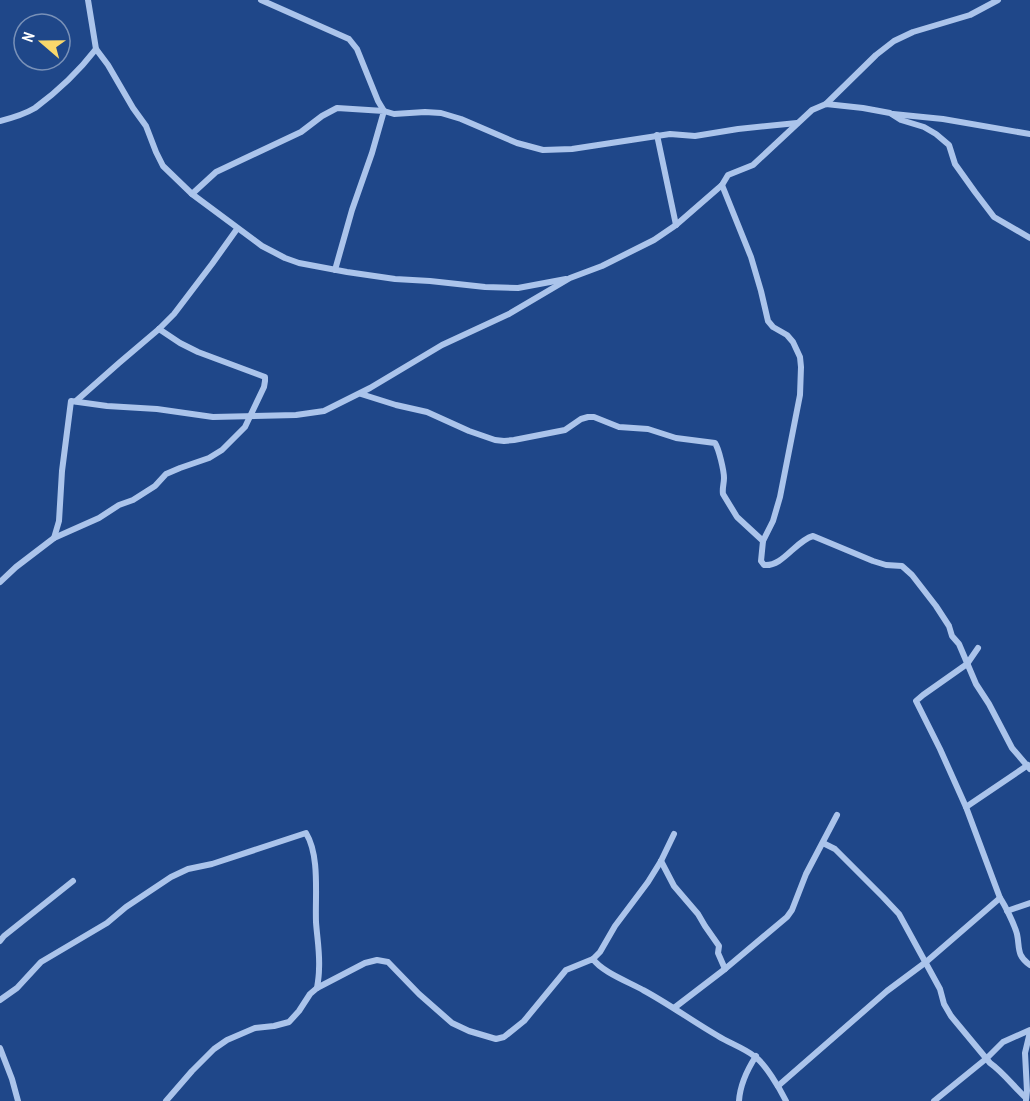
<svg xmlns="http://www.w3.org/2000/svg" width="1030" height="1101" font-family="'PT Sans Narrow',sans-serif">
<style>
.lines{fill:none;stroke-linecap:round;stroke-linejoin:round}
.street{stroke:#abc4eb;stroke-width:6}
</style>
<rect width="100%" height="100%" fill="#1f4789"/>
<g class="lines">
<g class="street">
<path d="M88,0L96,49L108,65L133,108L146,126L156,152L163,166L192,194L262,246L285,258L299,263L347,272L395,279L430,281L485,287L518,288L566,279"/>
<path d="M261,0L349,39L357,49L378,101L384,111L394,114L425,112L441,113L461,119L517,143L543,150L572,149L670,134L695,136L738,129L797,123"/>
<path d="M826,104L876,55L894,41L913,32L970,15L998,0"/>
<path d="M893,114L943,119L1030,134"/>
<path d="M0,121C12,118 25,114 35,108C58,91 79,71 96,49"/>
<path d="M657,135L676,225"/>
<path d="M722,185L751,257L761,291L768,321L773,327L787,335L793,342L800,357L801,367L800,395L780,497L773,521L763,541"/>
<path d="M192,194L216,172L301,132L322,116L337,108L384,111L372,153L352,210L335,270"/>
<path d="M361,394L396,405L427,412L469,431L495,440L504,441L514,440L565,430L581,419L588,417H594L619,427L648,429L676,438L715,443C719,449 724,471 724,478C724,484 722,488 723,494L737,517L763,541L761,561L764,565C783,567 795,541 813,536L873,561L886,565L902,566L912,575L936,606L949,626L952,636L959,644L976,684L989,704L1012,748L1030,769"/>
<path d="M76,401L119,363L159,329L174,314L212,264L237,229"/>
<path d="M54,538L59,521L62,471L71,401L107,406L157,409L213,417L296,415L324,411L370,388L442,345L509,314L570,278L602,266L654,240L676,225L722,185L728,175L753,165L812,110L826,104L863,108L890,113L901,120L924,127L936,134L949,145L955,164L975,192L994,217L1030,238"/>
<path d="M0,582L16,567L54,538L99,518L119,505L133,500L155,486L166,474L180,468L209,458L222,450L245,427L264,387L265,381V377L198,352L180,343L159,329"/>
<path d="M978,648L967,664L923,695L916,701L940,749L966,807L1000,898C1005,905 1015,926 1017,934C1020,948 1016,955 1030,965"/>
<path d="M966,807L1028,765"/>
<path d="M823,843L835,849L883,897L899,914L940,989L944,1004L951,1016L990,1063C1003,1072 1014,1087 1026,1098"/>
<path d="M661,861L674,886L698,914L705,926L719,946L718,953L725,969"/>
<path d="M1007,911L1030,903"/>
<path d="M0,941L4,936L73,881"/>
<path d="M593,959L600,952L615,926L648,882L661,861L674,834"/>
<path d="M0,1000L17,988L41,962L107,923L126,907L171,877L188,869L212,864L306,833C320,856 315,895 316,922C317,937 320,953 319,969C319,975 318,982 317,988"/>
<path d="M674,1008L725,969L787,917L792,910L806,874L837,815"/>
<path d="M0,1048L12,1079L18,1101"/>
<path d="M778,1086L887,991L926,962L1000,898"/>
<path d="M1026,1100L1027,1091L1025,1053L1030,1032"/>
<path d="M166,1101L192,1071L214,1049L227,1040L255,1028L274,1026L289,1022L299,1011L310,994L317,988L365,963L377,960L388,962L419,994L452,1023L469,1031L496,1039L504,1037L524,1021L566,970L593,959C602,972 629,982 643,990C669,1004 692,1021 718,1036C729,1043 744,1048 754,1056C765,1063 780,1089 786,1101"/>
<path d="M739,1101C740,1085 747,1070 756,1056"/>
<path d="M934,1101L987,1058L1003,1042L1030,1030"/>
</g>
</g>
<g transform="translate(42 42) rotate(290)"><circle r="28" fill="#1f4789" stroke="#7991b8" stroke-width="1.5"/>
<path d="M0-4.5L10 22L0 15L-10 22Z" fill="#f9d86b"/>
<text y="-9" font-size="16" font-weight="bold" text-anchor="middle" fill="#ffffff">N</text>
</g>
</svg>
